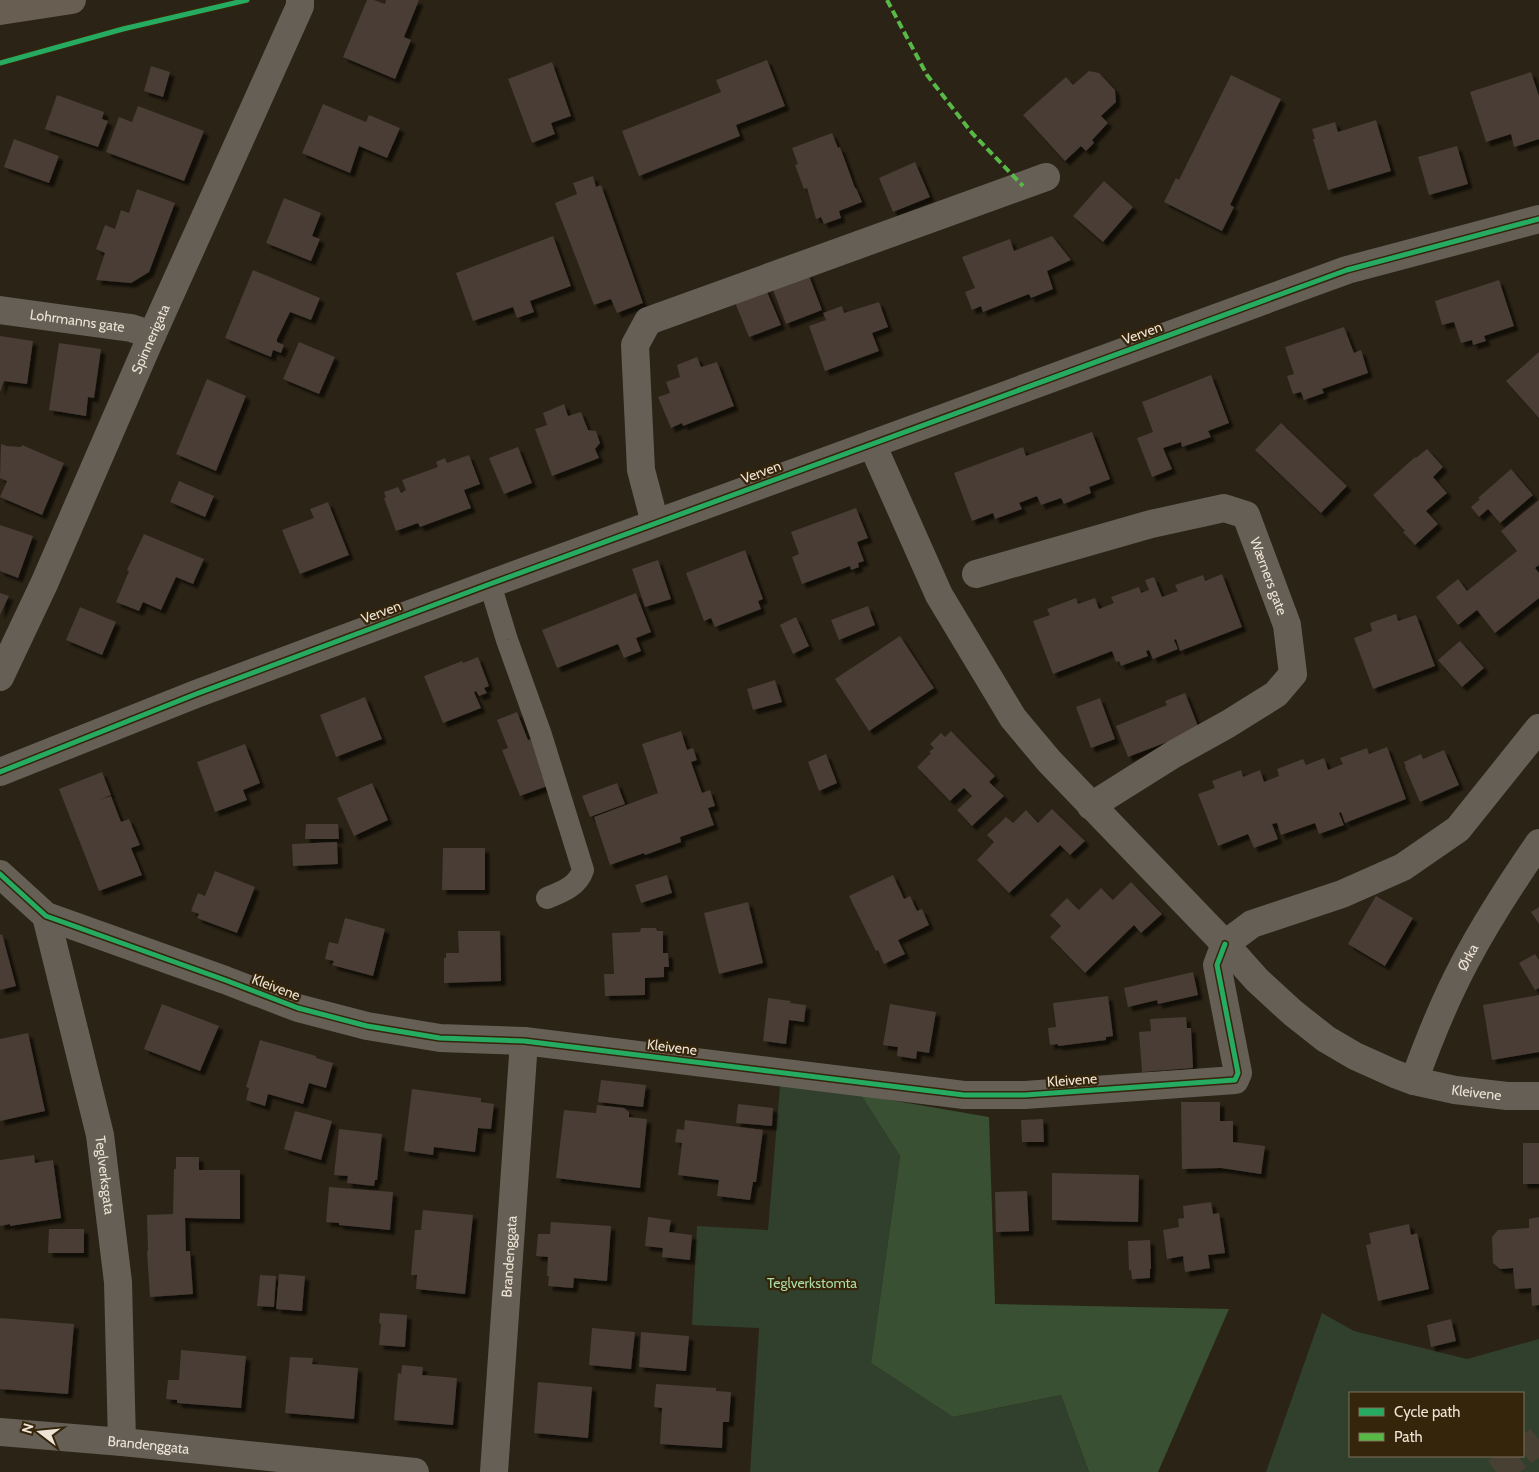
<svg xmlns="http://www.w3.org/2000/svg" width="1539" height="1472" font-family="Cabin,sans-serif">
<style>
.green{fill:#31402c;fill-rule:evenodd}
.forest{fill:#395033}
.building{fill:#483d35;filter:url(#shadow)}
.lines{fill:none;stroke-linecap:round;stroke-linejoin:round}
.highway-tunnel{stroke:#484032;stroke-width:28;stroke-dasharray:28 14;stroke-linecap:butt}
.lane{stroke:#665f56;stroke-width:22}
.street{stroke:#665f56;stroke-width:28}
.primary{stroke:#685e51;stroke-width:28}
.quiet{stroke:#58b947;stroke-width:4;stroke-dasharray:8 4;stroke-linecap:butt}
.cycleway-casing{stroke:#35250b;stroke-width:8}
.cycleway{stroke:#26ab63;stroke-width:5}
.labels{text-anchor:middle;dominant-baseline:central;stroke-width:4.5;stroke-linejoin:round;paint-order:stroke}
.street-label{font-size:14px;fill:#eee4d5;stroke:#35250b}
.park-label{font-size:14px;fill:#a9dba4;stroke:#35250b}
</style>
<defs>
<filter id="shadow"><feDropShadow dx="4.5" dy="4.5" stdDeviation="1" flood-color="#0009"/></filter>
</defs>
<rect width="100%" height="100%" fill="#2b2315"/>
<g class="green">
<path d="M780,1086L861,1095L900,1156L871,1363L953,1417L1061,1395L1089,1472H750L759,1328L692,1325L697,1226L768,1230Z"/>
<path d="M1322,1313L1354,1331L1467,1359L1539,1339V1472H1266ZM1523,1393V1456H1350V1393Z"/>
</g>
<path class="forest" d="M861,1095L989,1117L995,1304L1229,1309L1158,1472H1089L1061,1395L953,1417L871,1363L900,1156Z"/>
<g class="building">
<path d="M367,0H374L385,4L386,0H419L404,37L411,40L395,79L343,57Z"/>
<path d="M767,60L785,106L736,125L740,136L639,176L622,131L721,92L716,80Z"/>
<path d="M552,62L571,116L551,123L555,134L532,143L508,79Z"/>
<path d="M151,66L170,72L163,97L144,91Z"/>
<path d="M1089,71L1099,73L1115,90L1116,102L1101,116L1108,123L1092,140L1094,143L1086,151L1081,146L1065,161L1023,115L1066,77L1073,85Z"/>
<path d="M1531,72L1539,96V139L1514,147L1511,134L1486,142L1470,92Z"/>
<path d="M1231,75L1281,99L1230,205L1234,207L1222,231L1164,202L1176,178L1179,180Z"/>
<path d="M57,95L104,112L102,119L108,121L98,147L45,129Z"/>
<path d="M323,104L366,122L369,115L400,128L387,158L359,146L350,173L302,153Z"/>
<path d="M138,106L204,131L184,181L106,152L119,117L132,122Z"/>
<path d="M1376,120L1391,171L1328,190L1313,139H1315L1312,129L1335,122L1338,132Z"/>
<path d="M832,133L838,148L840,147L855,188H856L862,202L839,211L841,218L824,224L821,217L816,219L807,188L804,189L795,165L798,164L792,148Z"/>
<path d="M14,139L59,156L49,183L4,167Z"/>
<path d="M1457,146L1468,184L1429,195L1418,157Z"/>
<path d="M915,162L930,197L893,212L879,178Z"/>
<path d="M593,176L596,187L601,185L643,303L617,313L611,299L594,305L555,203L577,194L573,183Z"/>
<path d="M1104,181L1133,207L1103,242L1073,216Z"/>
<path d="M137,189L175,203L149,272L131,283L96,280L105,253L96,249L105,225L115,229L121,210L129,213Z"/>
<path d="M284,198L321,213L312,236L320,239L311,261L266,243Z"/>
<path d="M553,236L571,286L530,301L534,312L517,318L513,307L473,321L456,273Z"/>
<path d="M1052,236L1071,260L1047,271L1053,289L1031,298L1029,294L983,312L981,306L972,310L965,292L975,288L962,257L1010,239L1014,251Z"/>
<path d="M253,270L320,298L311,320L290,312L277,339V342L284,345L281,353L273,350L271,357L225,338Z"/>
<path d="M808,273L822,310L786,324L772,287Z"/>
<path d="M1499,280L1514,326L1484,336L1486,341L1473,345L1472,340L1461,343L1454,322L1442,325L1435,301Z"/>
<path d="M765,287L781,325L749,337L734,300Z"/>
<path d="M879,302L888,327L872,333L879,351L825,371L809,326L826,320L823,313L842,306L844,313Z"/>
<path d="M1344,327L1354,353L1361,350L1368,373L1322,389L1324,393L1304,400L1301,392L1293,394L1287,376L1294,374L1285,347Z"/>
<path d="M0,336L33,341L27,384L4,381L0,392Z"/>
<path d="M299,342L335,357L319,394L283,379Z"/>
<path d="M59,343L101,349L94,398L88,397L86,416L49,410Z"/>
<path d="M1539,352V418L1506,381Z"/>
<path d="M697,357L701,367L717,362L734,406L683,426L682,423L671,428L658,397L670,393L666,382L680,377L677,365Z"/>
<path d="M1211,375L1229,423L1208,431L1211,437L1182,447L1181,442L1163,448L1172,469L1152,477L1137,438L1153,432L1142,402Z"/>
<path d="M207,379L246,396L216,471L176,454Z"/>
<path d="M564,404L568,416L581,412L588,430L596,431L600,443L595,449L599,458L552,476L535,429L547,425L543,413Z"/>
<path d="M1281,423L1347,486L1321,513L1255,450Z"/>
<path d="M1092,432L1110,479L1089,487L1091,493L1064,504L1061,498L1041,505L1037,496L1019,503L1022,509L995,519L993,513L972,521L954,473L1023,447L1026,456Z"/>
<path d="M1,444L7,446L21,447L22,445L64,463L42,515L0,497L7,481L0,478Z"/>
<path d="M518,447L532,483L504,494L489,458Z"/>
<path d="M1427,449L1443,467L1433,477L1447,493L1426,511L1438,524L1415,545L1403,532L1405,531L1373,495L1415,457L1416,458Z"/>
<path d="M469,455L480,484L464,490L471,508L420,527L418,523L396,531L384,498H386L384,492L398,487L401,493L406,490L402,480L438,467L436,462L445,458L447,463Z"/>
<path d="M1511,469L1533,495L1500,523L1488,509L1479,517L1471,507L1480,499L1478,498Z"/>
<path d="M179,481L214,496L205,517L170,502Z"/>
<path d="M1539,500V565L1535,568L1539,573V598L1495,633L1477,610L1458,625L1436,597L1458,579L1467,591L1517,551L1501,531Z"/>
<path d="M328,502L349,555L300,574L282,530L314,518L310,509Z"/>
<path d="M856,508L868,538L857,542L864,561L858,563L859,567L851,570L850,566L802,584L792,557L799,554L791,532Z"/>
<path d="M0,525L33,536L18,578L0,571Z"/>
<path d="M144,534L204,559L193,584L176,577L161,610L143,602L139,611L116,602L129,571L127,570Z"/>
<path d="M745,550L763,599L758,601L761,609L715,627L711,618L704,621L686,573Z"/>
<path d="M658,560L671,599L645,607L632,569Z"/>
<path d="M1222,574L1242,627L1180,651L1176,639L1174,640L1178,649L1153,659L1149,650L1146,651L1148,656L1121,666L1119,661L1116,662L1112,651L1053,674L1033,621L1050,615L1047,609L1076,598L1078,604L1095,598L1099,609L1114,603L1111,597L1139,587L1141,593L1149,590L1145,580L1154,577L1162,597L1178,591L1175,585L1203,575L1205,581Z"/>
<path d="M0,593L9,596L0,615Z"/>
<path d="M636,593L651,632L636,638L641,651L624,658L618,644L557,668L542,630Z"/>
<path d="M868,606L875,625L839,640L831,620Z"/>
<path d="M80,607L116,622L102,655L66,640Z"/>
<path d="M1396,614L1398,621L1416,615L1435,666L1373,689L1354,638L1372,631L1370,623Z"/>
<path d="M796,617L809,646L793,654L780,625Z"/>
<path d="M900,636L934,688L869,731L835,679Z"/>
<path d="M1460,641L1484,668L1462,687L1438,660Z"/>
<path d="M478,657L489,686L484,688L487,693L479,696L476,691L474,692L481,708L443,723L424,676L462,661L463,663Z"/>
<path d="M775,680L782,702L753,710L747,689Z"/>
<path d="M1185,693L1198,726L1180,737L1128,757L1116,726L1167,705L1165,701Z"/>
<path d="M365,697L382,739L336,757L320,715Z"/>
<path d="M1100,698L1115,739L1091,748L1076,707Z"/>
<path d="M517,712L528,740L532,739L550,785L520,796L502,750L508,748L497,720Z"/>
<path d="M681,731L687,750L693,748L697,760L691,762L702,793L710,790L715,806L708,808L714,825L680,837L681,842L645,855L644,853L610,865L594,817L658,793L642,744Z"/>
<path d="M951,731L995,776L989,782L1004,796L972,826L957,810L972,796L964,788L950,801L917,767L931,753L929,752L934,748L930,744L941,733L945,737Z"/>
<path d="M245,744L260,783L243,790L247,800L215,812L197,762Z"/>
<path d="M1387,747L1406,799L1345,823L1341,812L1339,813L1344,825L1319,834L1315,823L1281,835L1277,823L1272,824L1278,839L1254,848L1248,834L1218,846L1198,794L1215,788L1212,781L1241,770L1243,777L1260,770L1264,782L1279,776L1277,769L1303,759L1306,765L1324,758L1328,770L1343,764L1340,758L1367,748L1369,754Z"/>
<path d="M1444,750L1459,785L1420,802L1405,767H1406L1404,762L1421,754L1423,759Z"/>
<path d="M826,754L837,783L819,791L808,762Z"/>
<path d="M102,772L111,795L99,800L111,796L121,822L129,819L140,845L131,848L142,875L99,891L59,789Z"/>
<path d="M372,783L388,820L354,836L337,798Z"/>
<path d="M617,783L625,804L590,817L582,796Z"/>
<path d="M1052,809L1085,841L1070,855L1060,845L1009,893L977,860L994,842L987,835L1006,817L1013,823L1026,810L1038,823Z"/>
<path d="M306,824H338L339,839H305Z"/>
<path d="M337,842L338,864L293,866L292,844Z"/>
<path d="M443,848H485V890H442Z"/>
<path d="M215,871L255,887L237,933L197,918L199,914L191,911L198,893L205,896Z"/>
<path d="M667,875L672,893L641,903L635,885Z"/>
<path d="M893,875L904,899L910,896L917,911L922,909L929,925L898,940L905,954L884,964L878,950L876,951L849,896Z"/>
<path d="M1131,882L1162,914L1141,933L1134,925L1085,973L1050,937L1061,926L1050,915L1067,898L1079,910L1101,888L1113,900Z"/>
<path d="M1376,896L1413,918L1385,966L1348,944Z"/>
<path d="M748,902L763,963L719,974L704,913Z"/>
<path d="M1539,907V924L1531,912Z"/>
<path d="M345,918L385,929L373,976L332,965L334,961L325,959L329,942L338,944Z"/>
<path d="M641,928H656L657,931H663V953H668L669,967H664V977L645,978V995L605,996L604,974H614L612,933L640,932Z"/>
<path d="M458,931H500L501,981L444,983V958H446V953H459Z"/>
<path d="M2,934L16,986L0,990V935Z"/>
<path d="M1535,954L1539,960V988L1535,990L1519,963Z"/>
<path d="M1193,972L1198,995L1158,1004L1157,1000L1128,1007L1124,988Z"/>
<path d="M1539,995V1052L1492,1060L1483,1005Z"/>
<path d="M1108,996L1113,1036L1106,1037V1040L1058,1046V1044L1050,1045L1048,1028L1056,1027L1053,1003Z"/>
<path d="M768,998L791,1001L790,1003L806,1005L804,1022L789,1020L786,1044L763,1041Z"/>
<path d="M162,1004L219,1026L200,1071L144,1049Z"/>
<path d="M890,1004L936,1012L929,1053L917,1051L916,1059L897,1056L898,1047L883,1045Z"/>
<path d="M1186,1017L1187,1028H1191L1193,1068L1142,1072L1139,1032L1151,1031L1150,1019Z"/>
<path d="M28,1033L45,1111L0,1121V1039Z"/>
<path d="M260,1040L316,1056V1058L333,1063L326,1088L309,1083L303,1104L268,1094L265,1106L246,1100L249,1088L246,1087Z"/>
<path d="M601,1080L646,1085L643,1107L598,1102Z"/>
<path d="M412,1089L481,1098V1102L494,1104L491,1129L478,1128L475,1152L434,1147L433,1155L404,1151Z"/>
<path d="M1181,1102H1220V1121H1233V1142L1265,1146L1261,1174L1221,1168L1182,1169Z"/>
<path d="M738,1104L773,1108L772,1126L736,1123Z"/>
<path d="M597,1105L624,1108L629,1112V1117L647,1119L640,1188L556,1178L564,1110L596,1113Z"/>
<path d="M295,1111L332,1121L321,1160L284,1149Z"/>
<path d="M1043,1119L1044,1142H1022L1021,1120Z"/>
<path d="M685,1120L763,1130L756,1182H753L750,1200L717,1196L719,1180L678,1175L682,1143L675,1142L677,1129L684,1130Z"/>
<path d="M339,1129L382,1134L377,1180H375L374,1186L347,1183L348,1176L334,1175Z"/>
<rect x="1523" y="1143" width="16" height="41"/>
<path d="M34,1155L35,1163L53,1160L61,1218L10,1226V1224L0,1226V1160Z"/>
<path d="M176,1157H199V1170H240V1219L185,1218L186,1251H190L193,1294L150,1297L147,1251H148L147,1215L173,1214L174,1169H176Z"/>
<path d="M1052,1173L1139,1175L1138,1222L1052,1220Z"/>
<path d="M329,1187L393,1192L390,1230L339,1225V1223L326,1222Z"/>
<path d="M1027,1191L1029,1231L996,1232L995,1192Z"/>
<path d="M1211,1202L1213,1214L1219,1213L1225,1253L1208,1255L1210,1268L1185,1272L1183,1256L1167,1259L1163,1230L1179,1227L1178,1219L1184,1218L1183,1206Z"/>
<path d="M423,1210L473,1215L465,1294L416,1289L417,1275H411L415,1230H421Z"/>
<path d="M648,1217L671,1220L669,1232L692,1235L690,1260L662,1257L663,1248L645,1246Z"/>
<path d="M1539,1217V1305L1532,1306L1531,1288L1515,1289L1513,1268L1500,1269L1493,1263L1492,1237L1498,1230L1529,1228V1219Z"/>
<path d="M551,1222L611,1226L607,1281L574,1278L573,1288L548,1286L549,1276H547L548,1257L536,1256L538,1234H550Z"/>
<path d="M1409,1224L1411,1235L1417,1233L1429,1289L1378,1301L1366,1245L1371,1244L1369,1233Z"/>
<path d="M49,1229H84V1253H48Z"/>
<path d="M1150,1240L1151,1269H1150V1278L1132,1279L1131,1270H1129L1128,1241Z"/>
<path d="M279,1274L305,1276L302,1311L276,1309Z"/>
<path d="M260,1275L276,1276L274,1307L257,1306Z"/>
<path d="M380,1313L407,1315L405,1347L379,1345L381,1324L379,1323Z"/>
<path d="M0,1318L74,1324L68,1394L0,1389Z"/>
<path d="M1451,1319L1456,1341L1431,1347L1427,1325Z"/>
<path d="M592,1328L635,1332L631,1369L589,1365Z"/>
<path d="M641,1332L689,1336L686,1371L639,1367Z"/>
<path d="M181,1350L246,1356L241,1408L177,1403V1400L166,1399L168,1380H179Z"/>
<path d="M290,1357L313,1358L312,1364L358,1368L354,1419L285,1413Z"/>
<path d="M402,1365L423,1367L422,1375L457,1378L453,1425L394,1420L398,1373L401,1374Z"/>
<path d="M538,1382L592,1387L588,1438L534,1433Z"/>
<path d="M656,1384L716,1388V1391L731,1392L729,1422H723L722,1448L660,1444L662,1408L654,1407Z"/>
</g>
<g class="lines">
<g class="highway-tunnel">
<path d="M1523,1452L1539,1440"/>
<path d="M1496,1472L1518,1456"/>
</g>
<path class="lane" d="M490,584L507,640L541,735L583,870C578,886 562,892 547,898"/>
<g class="street">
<path id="s1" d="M0,310L131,328L152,335"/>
<path id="s2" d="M872,444L939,595L1013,718L1049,761L1225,944L1257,980L1293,1013L1326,1039L1355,1056L1395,1074L1414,1081L1455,1090L1507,1096H1539"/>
<path d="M655,523L641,470L635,345L648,321L1046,177"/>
<path id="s3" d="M976,574L1151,524L1224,508L1246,515L1287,625L1293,674L1276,694L1228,724L1174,754L1091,806"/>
<path id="s4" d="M0,677L44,584L152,335L300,6V0"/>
<path d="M0,772L196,694L490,584L1347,270L1539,219"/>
<path d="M0,874L46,916L225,980L298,1008L367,1026L440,1038L524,1041L964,1095H1025L1235,1080L1238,1073L1217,965L1225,944"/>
<path id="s5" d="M46,916L100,1135L118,1282L122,1442"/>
<path d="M1225,944L1252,924L1342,894L1403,867L1458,829L1539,728"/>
<path id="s6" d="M1414,1081C1428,1042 1445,1000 1464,964C1486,922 1512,882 1539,843"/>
<path id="s7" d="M0,1432L122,1442L415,1472"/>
<path id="s8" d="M494,1472L524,1041"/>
</g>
<path class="primary" d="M0,11L72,0"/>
<path class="quiet" d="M887,0L927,75L972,133L1023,186"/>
<g class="cycleway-casing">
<g id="cycleway">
<path d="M0,63L123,29L247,0"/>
<path d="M0,772L196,694L490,584L1347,270L1539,219"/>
<path d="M0,874L46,916L225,980L298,1008L367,1026L440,1038L524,1041L964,1095H1025L1235,1080L1238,1073L1217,965L1225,944"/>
</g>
</g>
<use href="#cycleway" class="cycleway"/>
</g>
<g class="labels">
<g class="street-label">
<text stroke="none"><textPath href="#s1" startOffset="78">Lohrmanns gate</textPath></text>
<text transform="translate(1142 333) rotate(-20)">Verven</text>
<text stroke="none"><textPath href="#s4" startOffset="370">Spinnerigata</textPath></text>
<text transform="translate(761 472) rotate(-20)">Verven</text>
<text stroke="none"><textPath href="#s3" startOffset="345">Wærners gate</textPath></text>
<text transform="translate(381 612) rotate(-20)">Verven</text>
<text stroke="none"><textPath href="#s6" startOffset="135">Ørka</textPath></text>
<text transform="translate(276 987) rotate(21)">Kleivene</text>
<text transform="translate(672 1047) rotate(7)">Kleivene</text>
<text transform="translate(1072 1080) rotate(-4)">Kleivene</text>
<text stroke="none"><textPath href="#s2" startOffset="919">Kleivene</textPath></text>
<text stroke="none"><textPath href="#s5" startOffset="266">Teglverksgata</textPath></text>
<text stroke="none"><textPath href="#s8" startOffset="216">Brandenggata</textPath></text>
<text stroke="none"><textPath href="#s7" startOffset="149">Brandenggata</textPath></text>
</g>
<g class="park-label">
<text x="812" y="1283">Teglverkstomta</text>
</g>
</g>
<rect x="1349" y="1392" width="175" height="65" fill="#35250b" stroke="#7f715c"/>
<rect x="1359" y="1408" width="25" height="8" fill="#26ab63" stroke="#7f715c"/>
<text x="1394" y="1417" font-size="15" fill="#eee4d5">Cycle path</text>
<rect x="1359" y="1433" width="25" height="8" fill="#58b947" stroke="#7f715c"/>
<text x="1394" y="1442" font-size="15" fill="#eee4d5">Path</text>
<g transform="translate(40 1432) rotate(286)" stroke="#35250b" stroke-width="4" paint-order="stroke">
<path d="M0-4L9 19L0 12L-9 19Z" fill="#eee4d5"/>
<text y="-8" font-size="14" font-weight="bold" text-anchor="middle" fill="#eee4d5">N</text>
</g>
</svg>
